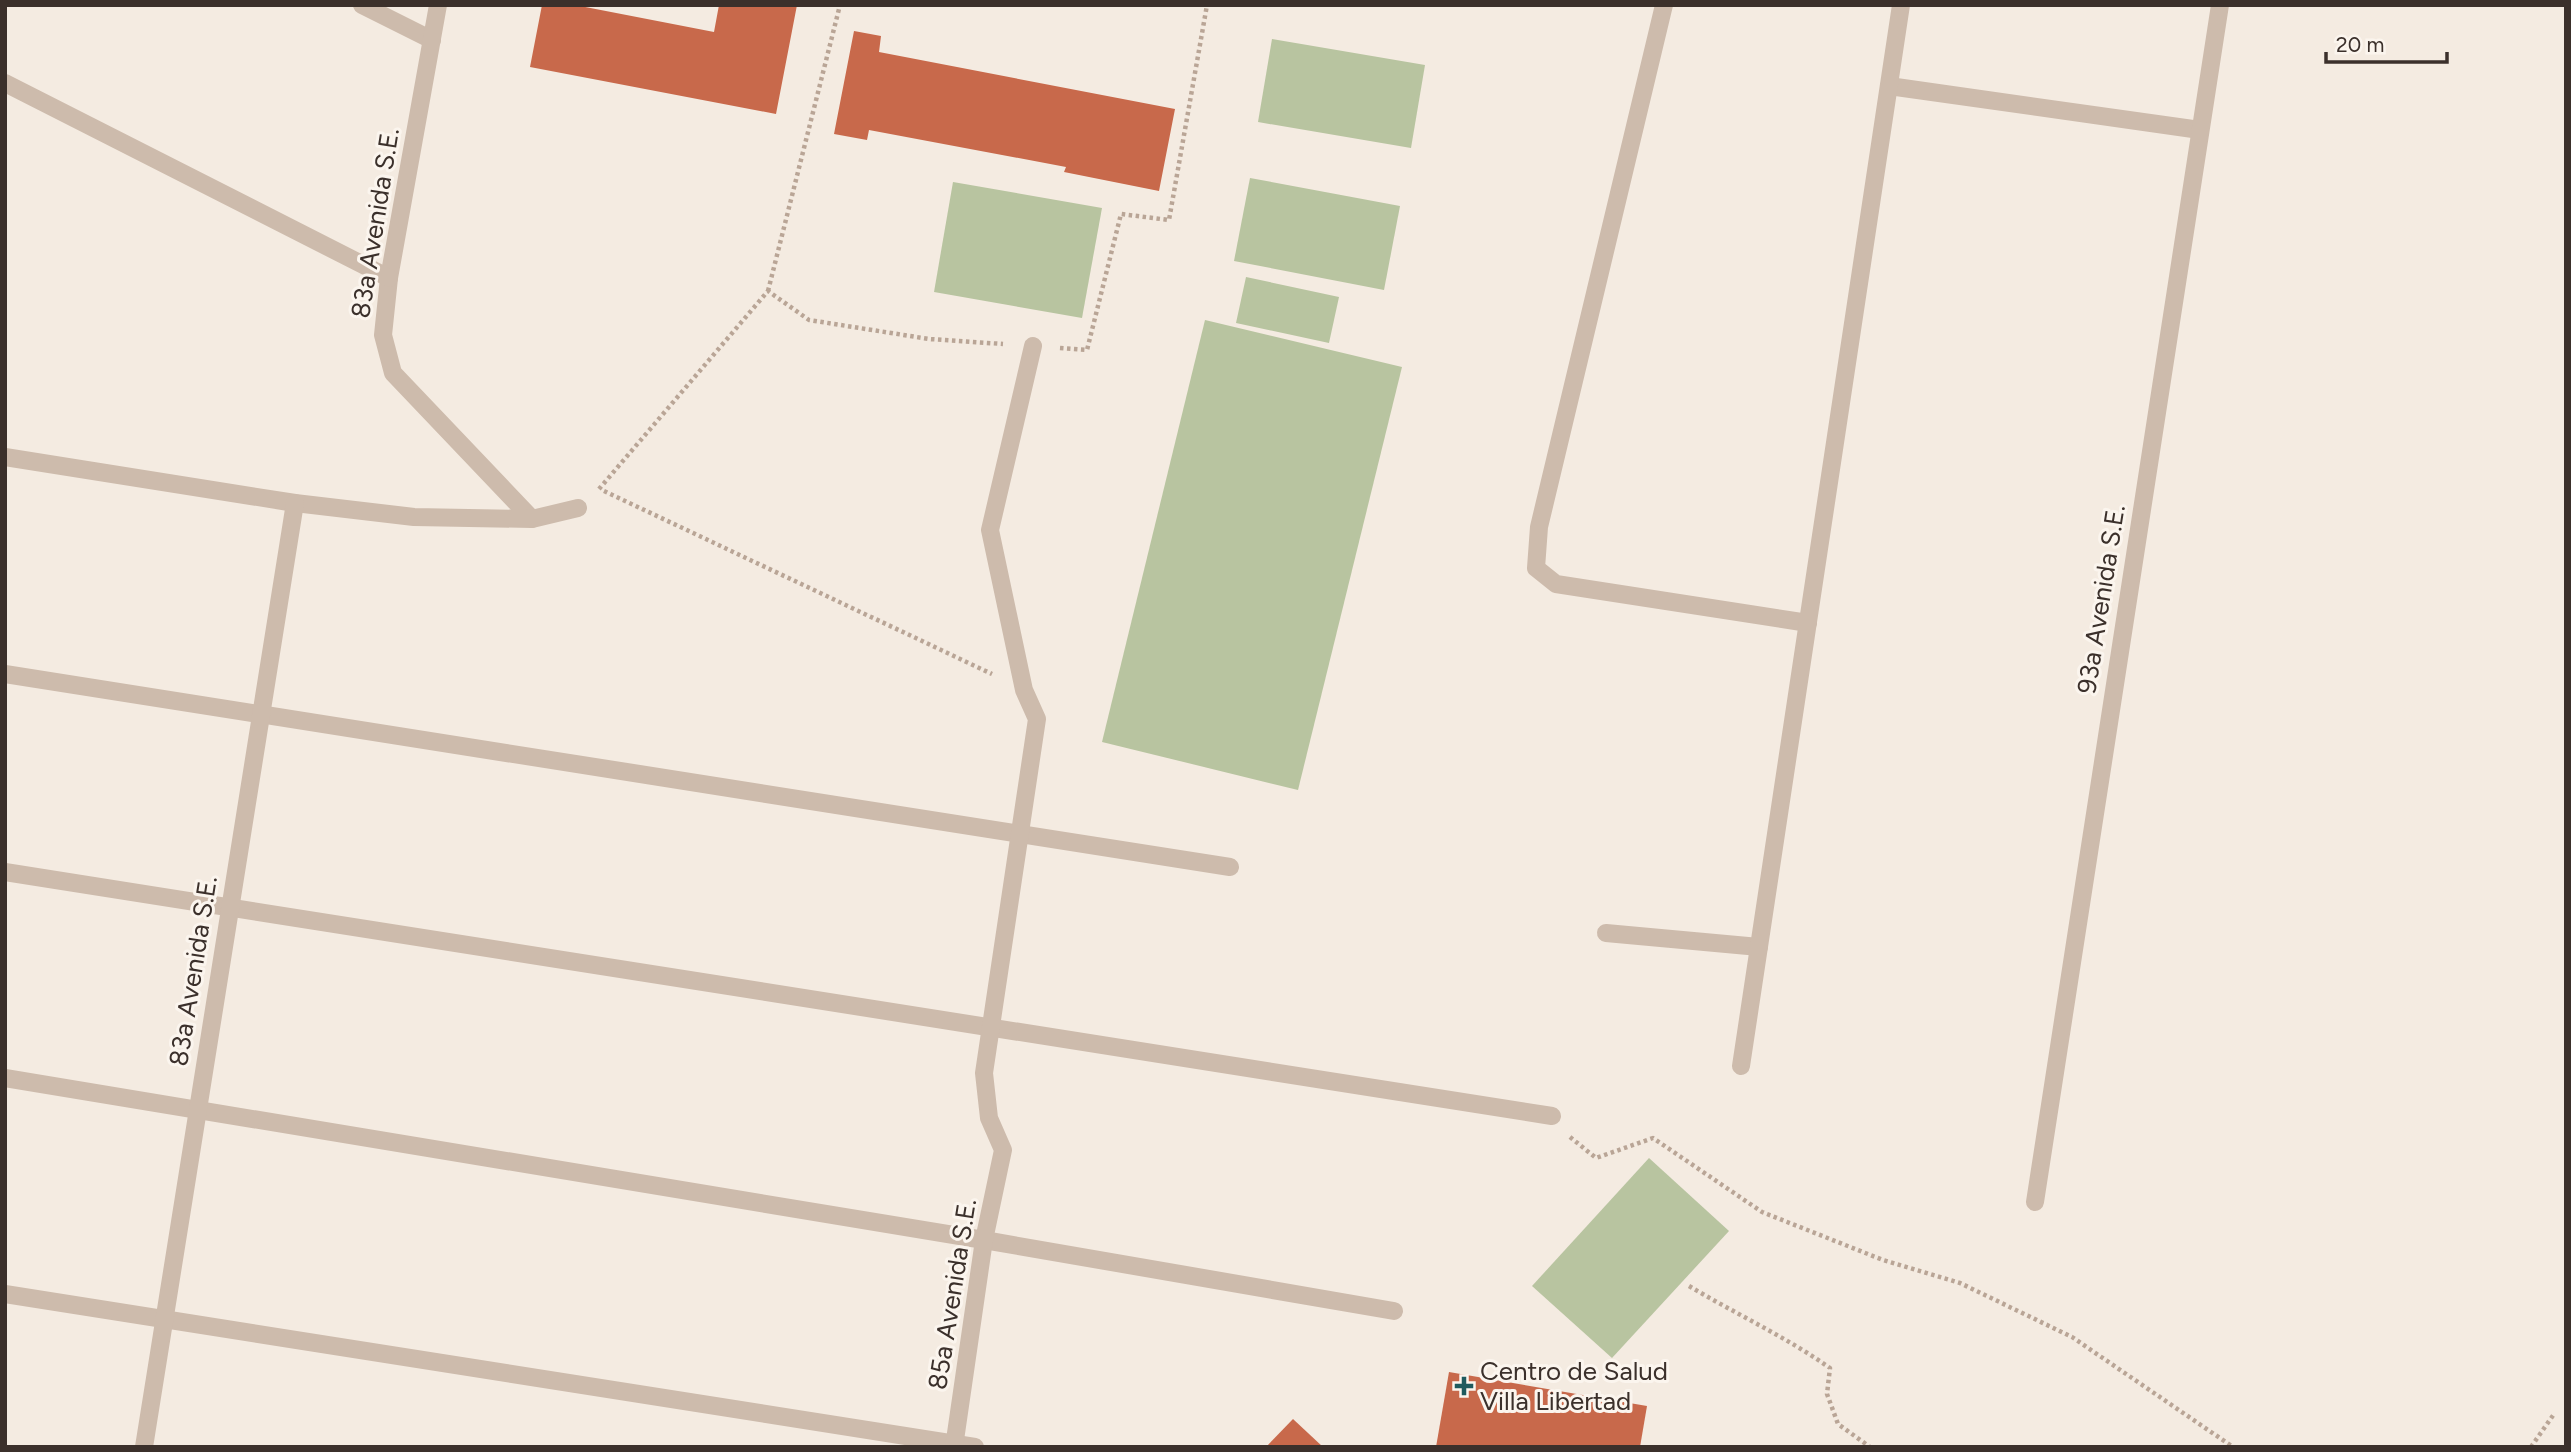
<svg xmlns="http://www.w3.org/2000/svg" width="2571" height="1452" font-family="Figtree,sans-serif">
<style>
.green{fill:#b8c4a0}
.building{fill:#c8694b}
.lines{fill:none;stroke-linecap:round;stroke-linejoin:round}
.path{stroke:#b9a596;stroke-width:4.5;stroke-dasharray:3.5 3.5;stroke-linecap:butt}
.street{stroke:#cdbbac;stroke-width:18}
.poi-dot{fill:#1f5a5e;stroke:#fbf5ee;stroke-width:2.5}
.labels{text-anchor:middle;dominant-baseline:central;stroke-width:6;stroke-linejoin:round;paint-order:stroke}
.street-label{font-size:26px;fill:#3b302b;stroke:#fbf5ee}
.poi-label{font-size:26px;fill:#3b302b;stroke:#fbf5ee;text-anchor:start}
</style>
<rect width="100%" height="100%" fill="#f4ebe1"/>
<g class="green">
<path d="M1272,39L1425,65L1411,148L1258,122Z"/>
<path d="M1250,178L1400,206L1384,290L1234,261Z"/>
<path d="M953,182L1102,208L1082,318L934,292Z"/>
<path d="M1246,277L1339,297L1329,343L1236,323Z"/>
<path d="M1205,320L1402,367L1298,790L1102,742Z"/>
<path d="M1649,1158L1729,1231L1612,1358L1532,1286Z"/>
</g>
<g class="building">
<path d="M542,5H575L714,32L719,5H797L776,114L530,67Z"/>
<path d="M854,31L881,36L879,52L1175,109L1159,191L1064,172L1066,167L869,130L867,140L834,134Z"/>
<path d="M1449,1372L1647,1406L1640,1447H1436Z"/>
<path d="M1293,1419L1323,1447H1266Z"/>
</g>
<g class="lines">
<g class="path">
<path d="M768,291L840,5"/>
<path d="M1060,348L1087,350L1121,214L1169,220L1207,5"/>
<path d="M599,489L768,291L809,320L929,339L1003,344"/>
<path d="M604,491L992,674"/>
<path d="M1570,1137L1596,1158L1653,1138L1762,1212L1883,1260L1960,1283L2072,1337L2233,1447"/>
<path d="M1689,1286C1736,1314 1786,1337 1830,1368L1827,1394L1838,1424L1870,1447"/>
<path d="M2531,1447L2554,1414"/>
</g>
<g class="street">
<path d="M362,5L432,40"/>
<path d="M438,5L389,278L383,335L393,373L532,519"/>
<path d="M1664,5L1539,527L1536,568L1556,584L1808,623"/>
<path d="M5,83L389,278"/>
<path d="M1889,86L2200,130"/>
<path d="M5,457L295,503L414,517L532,519L578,508"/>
<path d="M5,674L1230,867"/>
<path d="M5,872L1552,1116"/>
<path d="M1606,933L1759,947"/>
<path d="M1741,1066L1901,5"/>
<path d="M5,1078L984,1240L1394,1311"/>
<path d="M2035,1202L2220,5"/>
<path d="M5,1294L975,1447"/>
<path d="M144,1447L295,503"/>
<path d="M954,1447L984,1240L1003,1150L989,1118L984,1073L1037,719L1024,690L990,530L1033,346"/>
</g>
</g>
<path class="poi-dot" d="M1460.5 1375.5h7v7h7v7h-7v7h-7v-7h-7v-7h7z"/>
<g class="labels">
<g class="street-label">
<text transform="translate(375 223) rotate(-81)">83a Avenida S.E.</text>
<text transform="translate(2101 599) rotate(-81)">93a Avenida S.E.</text>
<text transform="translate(193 971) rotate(-81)">83a Avenida S.E.</text>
<text transform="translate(952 1294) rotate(-81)">85a Avenida S.E.</text>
</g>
<g class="poi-label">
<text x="1480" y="1371">Centro de Salud<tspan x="1480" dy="30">Villa Libertad</tspan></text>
</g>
</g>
<rect width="2571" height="1452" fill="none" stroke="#3b302b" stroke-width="14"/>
<path d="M2326 52v10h121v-10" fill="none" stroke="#3b302b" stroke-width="3.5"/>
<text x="2336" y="52" font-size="21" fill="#3b302b" stroke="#fbf5ee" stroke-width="5" paint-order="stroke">20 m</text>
</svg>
